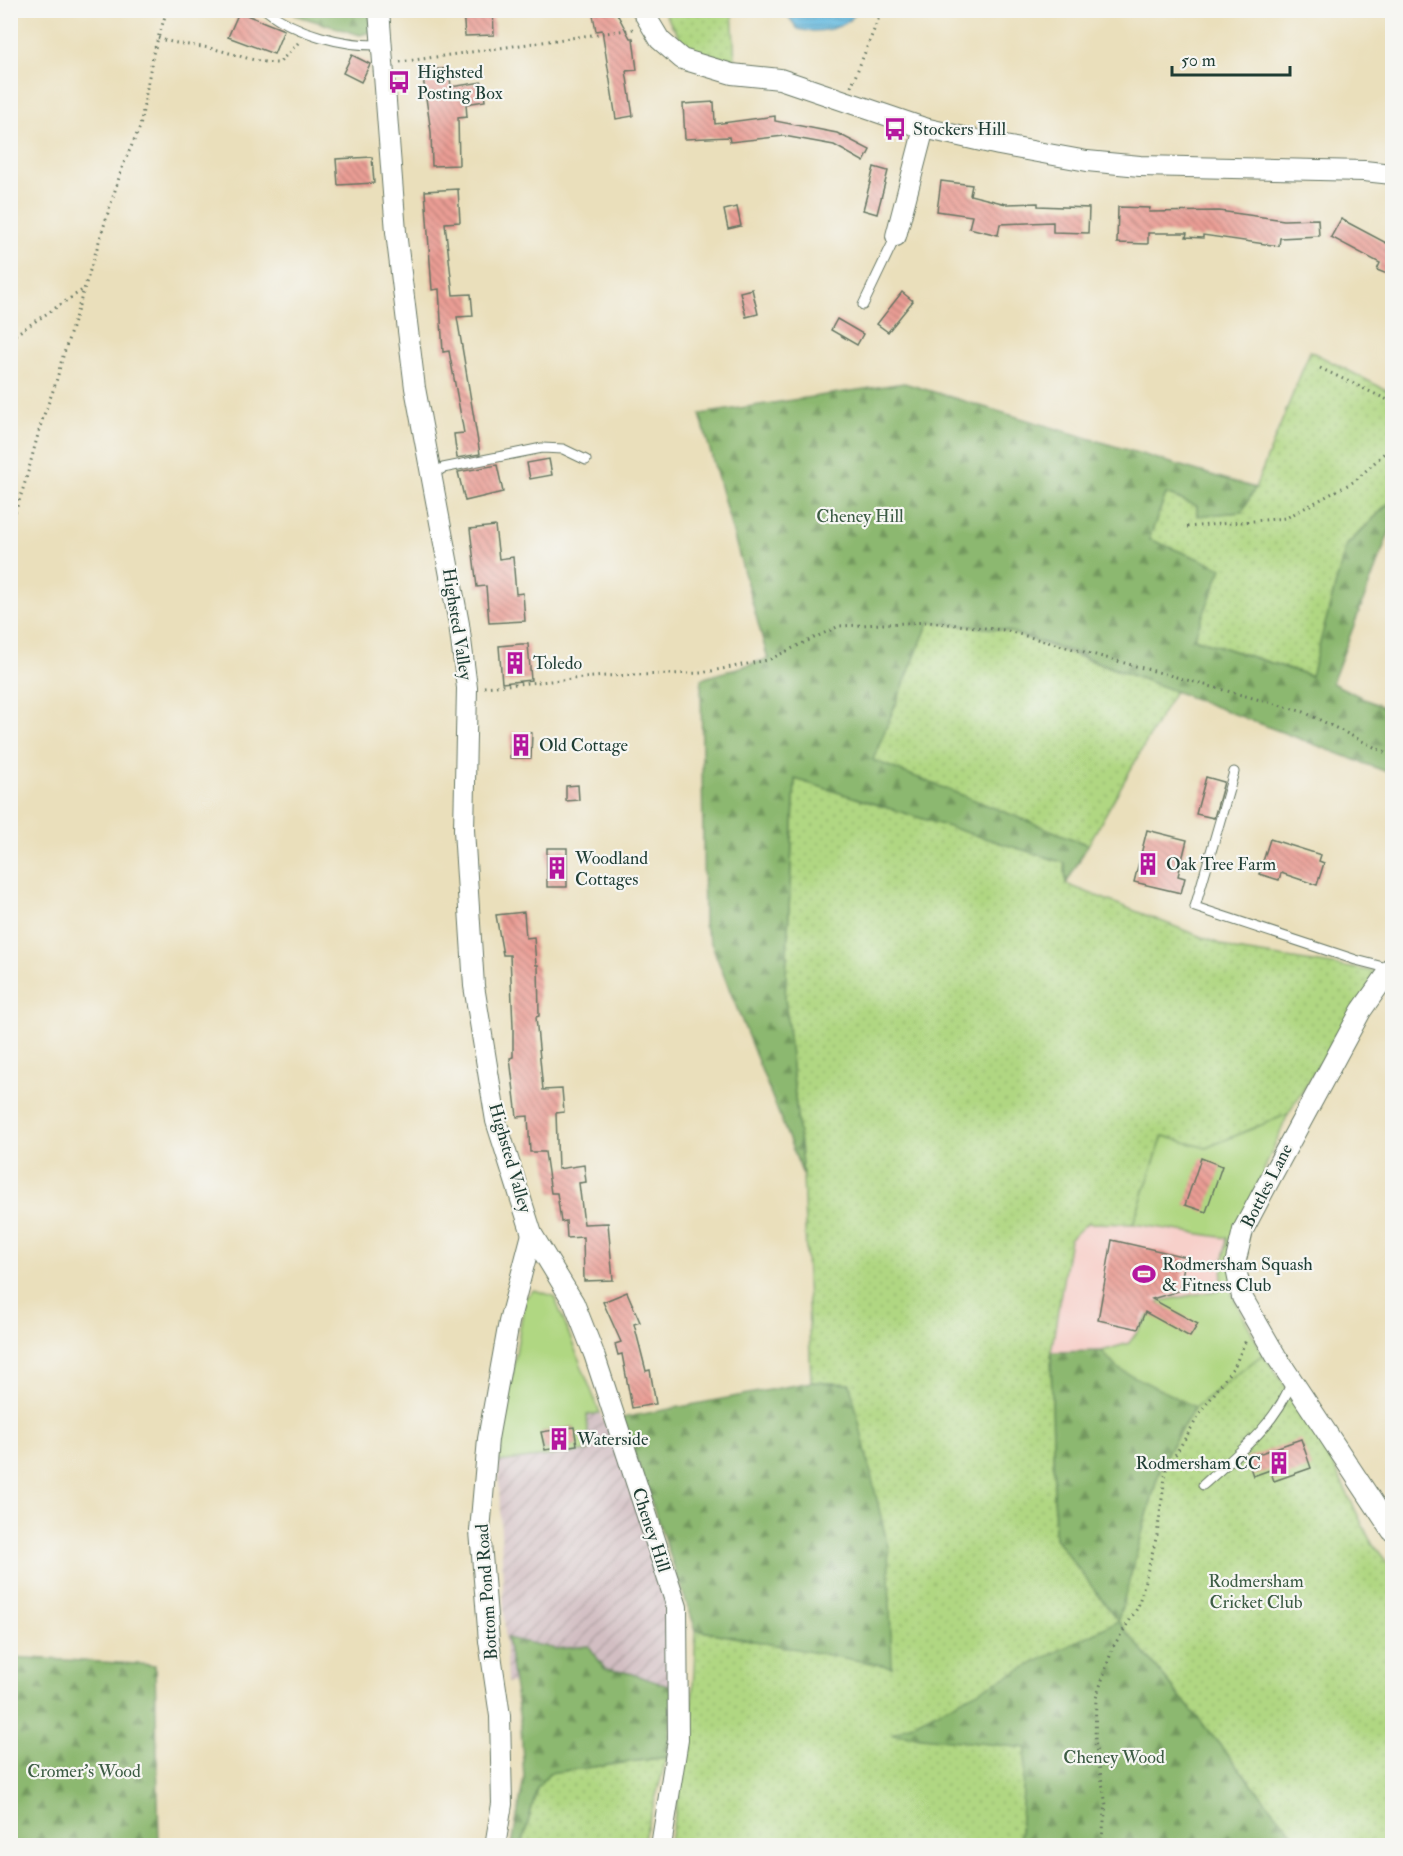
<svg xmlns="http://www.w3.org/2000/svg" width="1403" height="1856" font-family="'IM FELL Double Pica',serif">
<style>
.built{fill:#f7d0ca}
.industrial{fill:url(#industrial-furrows)}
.grass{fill:url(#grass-dots);stroke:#688a5b;stroke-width:1.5}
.forest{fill:url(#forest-firs);stroke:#567a52;stroke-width:1.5}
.garden{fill:#b0d782;stroke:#688a5b;stroke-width:1.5;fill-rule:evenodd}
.water{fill:url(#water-rules);stroke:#427c8a;stroke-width:1.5}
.building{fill:url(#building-back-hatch)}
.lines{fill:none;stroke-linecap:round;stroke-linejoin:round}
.lane-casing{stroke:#667663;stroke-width:11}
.street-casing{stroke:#667663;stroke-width:22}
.path{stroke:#667663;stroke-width:3;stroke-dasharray:1.5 4.5;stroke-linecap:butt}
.lane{stroke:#fff;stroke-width:9}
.street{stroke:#fff;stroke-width:20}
.labels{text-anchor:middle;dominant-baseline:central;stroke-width:4.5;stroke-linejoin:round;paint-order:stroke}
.poi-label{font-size:18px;fill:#1f3d34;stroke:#f6f6f2;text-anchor:start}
.park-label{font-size:18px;fill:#3c5c44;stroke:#f6f6f2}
.street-label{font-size:18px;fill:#1f3d34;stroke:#f6f6f2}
</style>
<defs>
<pattern id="industrial-furrows" width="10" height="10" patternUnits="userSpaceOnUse" patternTransform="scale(1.5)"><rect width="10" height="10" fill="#d2bec2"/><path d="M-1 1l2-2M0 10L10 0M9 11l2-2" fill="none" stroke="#aa9c9e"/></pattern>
<pattern id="grass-dots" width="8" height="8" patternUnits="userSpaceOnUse" patternTransform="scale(1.5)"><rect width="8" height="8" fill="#b0d782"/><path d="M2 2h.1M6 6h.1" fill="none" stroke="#97b971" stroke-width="1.8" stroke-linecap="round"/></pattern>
<pattern id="forest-firs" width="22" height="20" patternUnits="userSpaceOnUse" patternTransform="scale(1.5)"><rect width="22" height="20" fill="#8cb870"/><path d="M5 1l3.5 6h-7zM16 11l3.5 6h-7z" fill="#72975d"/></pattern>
<pattern id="water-rules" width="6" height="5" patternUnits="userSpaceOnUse" patternTransform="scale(1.5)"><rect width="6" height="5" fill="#64bae0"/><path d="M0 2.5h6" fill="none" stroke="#5298b6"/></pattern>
<pattern id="building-back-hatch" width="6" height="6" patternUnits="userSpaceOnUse" patternTransform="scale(1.5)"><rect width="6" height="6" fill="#ea9d94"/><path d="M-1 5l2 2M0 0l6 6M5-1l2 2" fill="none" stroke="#bd817a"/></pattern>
</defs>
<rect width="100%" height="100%" fill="#f6f6f2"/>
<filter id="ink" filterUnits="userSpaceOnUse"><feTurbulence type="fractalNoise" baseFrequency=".0167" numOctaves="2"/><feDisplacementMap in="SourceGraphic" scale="12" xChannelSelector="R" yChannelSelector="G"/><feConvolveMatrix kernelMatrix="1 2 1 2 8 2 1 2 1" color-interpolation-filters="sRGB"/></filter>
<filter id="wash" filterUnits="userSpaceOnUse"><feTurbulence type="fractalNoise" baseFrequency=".008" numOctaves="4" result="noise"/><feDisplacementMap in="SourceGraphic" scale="24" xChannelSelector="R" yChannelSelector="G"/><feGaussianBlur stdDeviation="1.35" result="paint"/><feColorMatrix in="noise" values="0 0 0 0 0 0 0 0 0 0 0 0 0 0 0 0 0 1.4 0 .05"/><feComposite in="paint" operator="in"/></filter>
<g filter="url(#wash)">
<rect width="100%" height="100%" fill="#eadfbb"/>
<path class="built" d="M1087,1223L1133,1224L1227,1238L1220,1290L1160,1301L1129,1343L1102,1351L1051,1352L1070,1239Z"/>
<path class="industrial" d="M600,1413L624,1462L669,1602L674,1688L629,1673L507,1683L498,1462L589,1451L587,1415Z"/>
<g class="grass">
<path d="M663,11H732L735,61L687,49Z"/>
<path d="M1310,351L1392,393V500L1346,546L1312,676L1194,638L1149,539L1166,494L1197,506V515L1242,512L1255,488Z"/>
<path d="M929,622L1004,630L1175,691L1088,845L872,760Z"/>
<path d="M795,779L1065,863L1066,884L1235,950L1378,972L1288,1114L1206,1148L1163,1136L1133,1224L1087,1223L1070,1239L1051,1352L1055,1538L1118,1620L1162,1461L1195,1407L1263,1354L1315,1428L1370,1540L1392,1569V1845H1302L1118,1621L1027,1748L1019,1845L669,1846L691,1728L696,1630L892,1666L850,1384L811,1382L803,1175L785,998Z"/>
<path d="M667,1757L642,1845L522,1846L537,1788L549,1773Z"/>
</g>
<g class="forest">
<path d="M295,11H370L371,32L360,35L295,15Z"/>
<path d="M904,383L1255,488L1242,512L1197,516V506L1166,494L1149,539L1222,568L1194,638L1311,676L1346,546L1392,500V525L1332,683L1392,712V774L1066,650L1004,630L929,622L873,760L1088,845L1066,884L1065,863L795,779L785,998L803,1175L704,925L701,679L768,659L700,414Z"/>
<path d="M1102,1351L1117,1368L1195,1407L1162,1461L1118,1621L1302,1845H1019L1026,1748L892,1734L1118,1621L1055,1538L1051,1352Z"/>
<path d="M811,1382L850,1384L888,1547L892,1667L696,1630L622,1418Z"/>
<path d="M507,1638L556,1649L589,1646L605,1669L629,1673L674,1688L667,1757L549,1773L537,1788L522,1845H512L524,1778L521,1727Z"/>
<path d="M10,1657L155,1665L159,1845H11Z"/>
</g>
<g class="garden">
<path d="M1288,1114L1236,1235L1232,1294L1263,1354L1195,1407L1117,1368L1102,1351L1129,1343L1160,1301L1220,1290L1227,1238L1133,1224L1163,1136L1206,1148Z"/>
<path d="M534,1290L554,1296L600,1413L587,1415L589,1451L498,1462L525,1298ZM574,1427L577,1445L544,1450L542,1432Z"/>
</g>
<path class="water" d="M784,11H857C847,30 816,34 798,29Z"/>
<g id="blocks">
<g class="building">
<path d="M463,10H493L494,35L465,36Z"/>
<path d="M592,10H615L630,38H633L637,70L626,71L633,116L616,119L602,30L596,31Z"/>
<path d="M239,12L284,30L274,54L228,37Z"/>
<path d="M352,55L370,64L361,82L343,73Z"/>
<path d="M449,68L451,87L482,82L485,101L466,104L467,117L458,118L459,165L432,166L431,132L422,71Z"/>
<path d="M714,102L715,124L775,116V121L837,133L870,150L864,162L834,145L784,136L730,142L729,137L685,139L683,104Z"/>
<path d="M372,157L374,183L338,185L336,159Z"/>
<path d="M874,167L888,171L877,214L863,210Z"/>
<path d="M941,181L972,185L970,195L1006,204L1038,203V206L1089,208L1088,233L1053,232V222L1000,224L998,235L969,228L972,216L937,211Z"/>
<path d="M458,189L460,222L445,223L453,295L471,294L473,316L457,317L480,454L457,458L454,434L464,433L449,351L443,352L439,289L432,290L425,191Z"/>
<path d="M737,207L741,226L728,229L724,210Z"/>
<path d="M1118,207L1150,208L1149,212L1219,211L1284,220L1318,219L1319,236L1280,238L1279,246L1203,235V238L1186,237L1187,233H1148V244L1117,243Z"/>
<path d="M1341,219L1388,244L1392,234V276L1377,270L1380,263L1331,237Z"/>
<path d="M752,289L758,314L746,317L740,292Z"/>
<path d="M902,292L913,301L888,332L877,324Z"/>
<path d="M837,319L863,334L857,345L831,330Z"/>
<path d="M549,459L552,475L530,479L527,463Z"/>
<path d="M497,465L503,492L465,501L458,472Z"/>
<path d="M495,526L499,559L513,557L516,594L523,593L525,621L489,623L486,586L477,587L470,529Z"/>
<path d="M521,644H528L531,680L502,683L499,646Z"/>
<path d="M511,732L532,733L531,758H510Z"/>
<path d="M1206,777L1224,782L1214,818L1196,814Z"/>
<path d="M578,785L579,800L566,801V786Z"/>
<path d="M1147,830L1187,840L1178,876L1185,878L1181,893L1134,882Z"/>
<path d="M1270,839L1321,855L1319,861L1324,863L1317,885L1281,873L1279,880L1259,874Z"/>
<rect x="547" y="848" width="20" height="39"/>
<path d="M524,912L526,938L534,937L536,965H538L539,1016L536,1017L543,1090L562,1089L564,1112L556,1113L558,1169L584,1165L586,1182L579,1183L584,1224L608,1223L613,1280L584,1281L583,1237L567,1238L566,1221L561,1222L557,1193H551L545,1152H530L528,1116L517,1117L510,1058L513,1057V1027L510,955H503L496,915Z"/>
<path d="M1201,1158L1222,1166L1206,1212L1185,1205Z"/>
<path d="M1112,1240L1186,1257L1179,1291L1152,1299L1198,1324L1190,1337L1145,1312L1138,1329L1098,1320Z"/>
<path d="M627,1292L640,1322L634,1324L646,1371L650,1370L656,1404L632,1408L622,1354L618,1355L615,1344L621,1342L603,1302Z"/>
<path d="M574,1427L577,1445L545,1450L541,1432Z"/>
<path d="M1301,1439L1311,1468L1274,1481L1270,1470L1253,1476L1247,1458Z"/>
</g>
</g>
</g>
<g filter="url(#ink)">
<use href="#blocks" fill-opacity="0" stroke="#667663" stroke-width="1.5"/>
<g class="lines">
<g class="lane-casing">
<g id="lane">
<path d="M266,10C296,34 344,46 381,45"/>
<path d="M863,305L896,236"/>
<path d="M432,475L443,468L542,448L563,449L586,460"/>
<path d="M1234,772L1195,907L1356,960L1391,969"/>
<path d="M1203,1485C1237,1454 1276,1425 1292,1381"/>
</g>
</g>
<g class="street-casing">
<g id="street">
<path d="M379,10L396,232L415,388L459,624L467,688L464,830L474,986L496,1121L532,1234L574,1303L594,1354L677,1607L678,1740L661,1846"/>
<path d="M642,10L660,40L682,59L732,74L780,79L924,128L999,145L1087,161L1140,166L1364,171L1392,174"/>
<path d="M896,236L924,128"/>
<path d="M1392,967L1361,1011L1270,1179L1243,1230L1235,1264L1242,1297L1276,1356L1392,1531"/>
<path d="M495,1846L502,1804L500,1716L489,1641L480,1531L488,1439L509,1322L532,1234"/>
</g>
</g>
<g class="path">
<path d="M158,38C177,45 195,45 214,49C236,54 256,63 279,63L299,42"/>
<path d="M400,62L634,29"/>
<path d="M851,87L882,10"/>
<path d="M10,338L84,289"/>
<path d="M1320,368L1392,402"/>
<path d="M10,523C25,491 31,458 41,424C47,404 56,387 60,366L123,165L140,127L153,54L167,10"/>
<path d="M1187,527L1286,518L1355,481L1392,446"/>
<path d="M484,687L605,676L701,673L768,660L839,626L929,622L1004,630L1304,712L1392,756"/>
<path d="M1101,1846L1106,1805L1095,1742L1096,1698L1113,1647L1138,1607L1157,1535L1166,1470L1201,1412L1235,1365L1246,1340"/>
</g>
<use href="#lane" class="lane"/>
<use href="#street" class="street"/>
</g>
</g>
<defs>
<g id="bus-bare" transform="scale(1.8)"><path d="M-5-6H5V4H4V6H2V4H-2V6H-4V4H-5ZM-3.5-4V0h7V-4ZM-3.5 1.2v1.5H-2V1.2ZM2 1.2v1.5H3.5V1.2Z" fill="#b5179e" stroke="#f6f6f2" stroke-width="2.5" paint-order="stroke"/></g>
<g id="building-bare" transform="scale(1.8)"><path d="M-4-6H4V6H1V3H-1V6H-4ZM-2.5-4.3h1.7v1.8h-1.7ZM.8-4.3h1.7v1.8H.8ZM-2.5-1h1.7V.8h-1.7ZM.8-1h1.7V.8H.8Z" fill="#b5179e" stroke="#f6f6f2" stroke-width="2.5" paint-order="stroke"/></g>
<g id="stadium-bare" transform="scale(1.8)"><path d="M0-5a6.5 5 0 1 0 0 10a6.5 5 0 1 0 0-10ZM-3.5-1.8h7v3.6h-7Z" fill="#b5179e" stroke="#f6f6f2" stroke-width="2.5" paint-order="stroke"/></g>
</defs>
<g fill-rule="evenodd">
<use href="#bus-bare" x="399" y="82"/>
<use href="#bus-bare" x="895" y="129"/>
<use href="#building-bare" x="515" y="663"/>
<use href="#building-bare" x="521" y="745"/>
<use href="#building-bare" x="1148" y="864"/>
<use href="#building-bare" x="557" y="868"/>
<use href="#stadium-bare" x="1144" y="1274"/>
<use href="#building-bare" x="559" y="1439"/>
<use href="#building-bare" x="1279" y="1463"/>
</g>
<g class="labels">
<g class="poi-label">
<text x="417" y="72">Highsted<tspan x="417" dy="21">Posting Box</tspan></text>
<text x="913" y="129">Stockers Hill</text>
<text x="533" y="663">Toledo</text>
<text x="539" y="745">Old Cottage</text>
<text x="575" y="858">Woodland<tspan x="575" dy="21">Cottages</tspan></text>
<text x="1166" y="864">Oak Tree Farm</text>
<text x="1162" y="1264">Rodmersham Squash<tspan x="1162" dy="21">&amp; Fitness Club</tspan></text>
<text x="577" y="1439">Waterside</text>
<text x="1261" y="1463" text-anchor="end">Rodmersham CC</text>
</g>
<g class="park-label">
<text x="860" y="516">Cheney Hill</text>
<text x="1256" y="1581">Rodmersham<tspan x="1256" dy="21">Cricket Club</tspan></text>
<text x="1114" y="1757">Cheney Wood</text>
<text x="84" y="1771">Cromer's Wood</text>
</g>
<g class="street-label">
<text transform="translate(457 624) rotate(81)">Highsted Valley</text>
<text transform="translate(510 1158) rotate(74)">Highsted Valley</text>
<text transform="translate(1267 1186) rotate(-63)">Bottles Lane</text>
<text transform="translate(651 1530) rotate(72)">Cheney Hill</text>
<text transform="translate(487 1592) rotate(-94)">Bottom Pond Road</text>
</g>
</g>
<rect width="1403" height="1856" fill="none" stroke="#f6f6f2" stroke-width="36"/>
<path d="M1172 66v9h118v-9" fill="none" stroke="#1f3d34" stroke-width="3"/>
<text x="1181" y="66" font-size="18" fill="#1f3d34" stroke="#f6f6f2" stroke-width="4.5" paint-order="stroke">50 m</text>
</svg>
